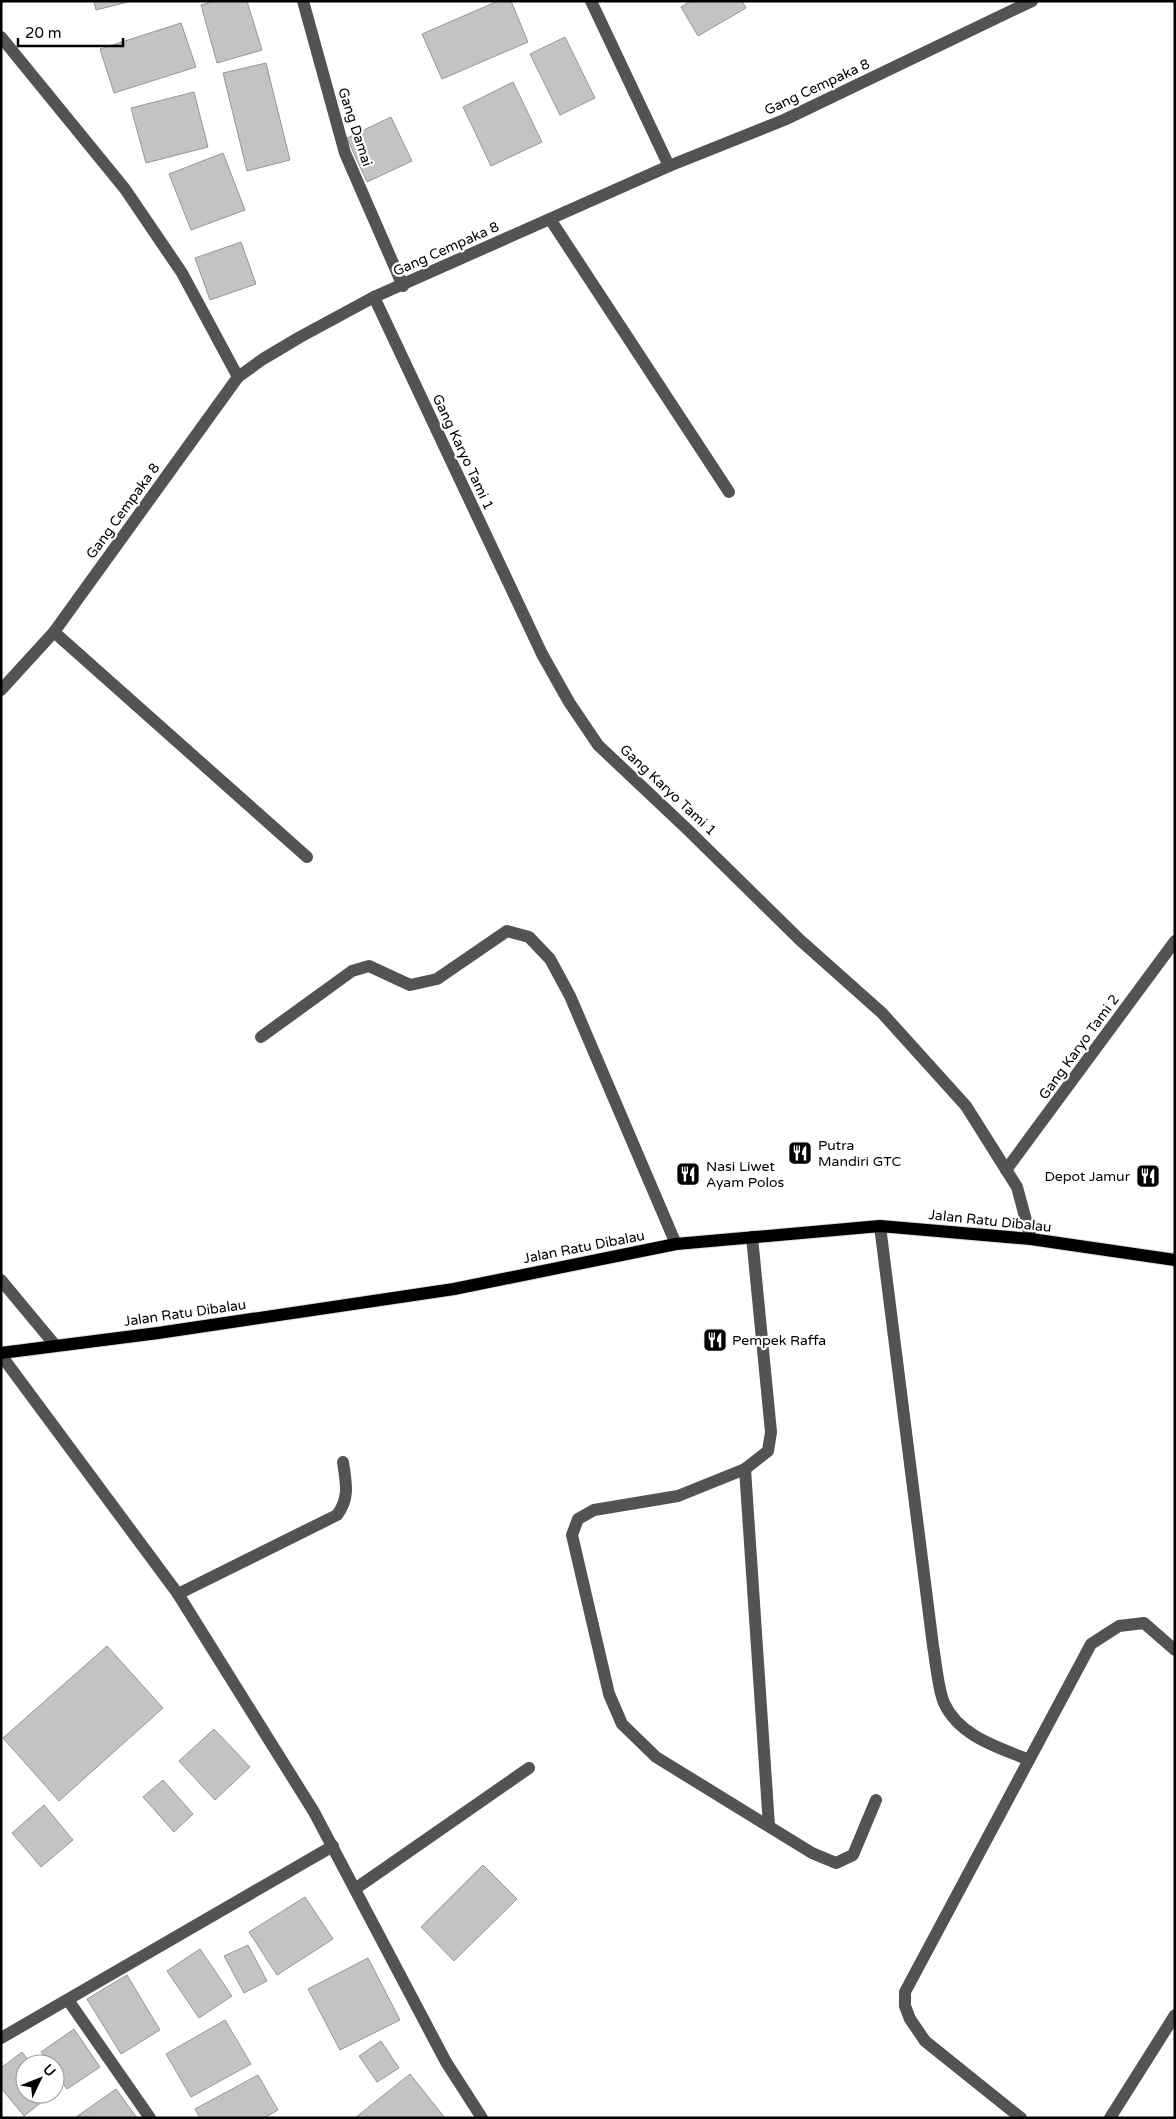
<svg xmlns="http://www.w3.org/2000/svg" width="1176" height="2119" font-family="'Varela Round',sans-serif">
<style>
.building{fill:#c3c3c3;stroke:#979797}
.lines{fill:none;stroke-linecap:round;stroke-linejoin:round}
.major-casing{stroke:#dbdbdb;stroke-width:14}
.minor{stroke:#535353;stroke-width:12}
.major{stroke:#000;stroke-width:12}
.labels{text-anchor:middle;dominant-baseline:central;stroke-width:4.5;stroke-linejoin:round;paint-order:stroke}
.street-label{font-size:14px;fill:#000;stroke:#fff}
.poi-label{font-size:14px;fill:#000;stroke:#fff;text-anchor:start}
</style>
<rect width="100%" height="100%" fill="#fff"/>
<g class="building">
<path d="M94,1H132L96,10Z"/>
<path d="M215,1H247L262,50L217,63L201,5Z"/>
<path d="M498,1H511L528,42L442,79L422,34Z"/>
<path d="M691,1H742L746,8L698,36L681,7Z"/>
<path d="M181,23L196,67L114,93L100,49Z"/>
<path d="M565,37L595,98L560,115L530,54Z"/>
<path d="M266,63L290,160L247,171L223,73Z"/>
<path d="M513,82L542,142L491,166L463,107Z"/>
<path d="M194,92L208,147L146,163L131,108Z"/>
<path d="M391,117L412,161L367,182L347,138Z"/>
<path d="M223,153L245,210L191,230L169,174Z"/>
<path d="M241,242L256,284L210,300L195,258Z"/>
<path d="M107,1646L163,1708L59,1801L3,1738Z"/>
<path d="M214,1729L250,1767L215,1800L179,1761Z"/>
<path d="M163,1780L193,1814L174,1832L143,1797Z"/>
<path d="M44,1805L73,1840L41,1867L12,1833Z"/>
<path d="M483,1865L517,1899L454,1961L421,1927Z"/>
<path d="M305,1897L333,1939L277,1975L249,1932Z"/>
<path d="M248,1945L267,1981L244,1993L224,1956Z"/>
<path d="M200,1949L232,1996L199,2018L167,1971Z"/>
<path d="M368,1958L400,2020L340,2050L308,1989Z"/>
<path d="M127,1975L160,2030L121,2054L87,1999Z"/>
<path d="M225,2020L251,2064L191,2097L166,2054Z"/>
<path d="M74,2029L100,2067L67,2089L55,2072V2064H49L41,2052Z"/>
<path d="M381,2041L399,2068L377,2082L359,2056Z"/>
<path d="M22,2052L31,2064H25V2094H52L24,2116L1,2088V2068Z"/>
<path d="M410,2074L445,2118H355Z"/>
<path d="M258,2075L278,2110L264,2118H200L195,2109Z"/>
<path d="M116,2089L137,2118L76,2117Z"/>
</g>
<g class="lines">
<g class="major-casing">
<path id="major" d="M1,1353L158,1333L454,1289L676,1244L880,1226L1031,1239L1175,1260"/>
</g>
<g class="minor">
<path d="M303,1L345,153L403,286"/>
<path d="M591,1L669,166"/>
<path d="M1,37L125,189L182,273L238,377"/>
<path d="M550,219L729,492"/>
<path d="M374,297L542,654L569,702L598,745L687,829L800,940L882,1013L966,1106L1017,1187L1031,1239"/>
<path d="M54,632L307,857"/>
<path d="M1,690L54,632L238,377L263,359L300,337L374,297L669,166L784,120L1032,1"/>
<path d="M261,1037L352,971L369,966L410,985L437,979L507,931L529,937L550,959L570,996L676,1244"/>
<path d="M1006,1170L1175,941"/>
<path d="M880,1226L933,1646C936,1663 938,1689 944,1703C960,1737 998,1747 1029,1760L905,1992V2006L910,2019L925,2041L1021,2118"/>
<path d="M752,1237L771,1432L768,1451L745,1469L678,1496L594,1510L578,1519L572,1535L609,1694L622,1724L656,1757L812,1853L836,1863L853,1855L876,1800"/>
<path d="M1,1280L55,1345"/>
<path d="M1,1355L178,1594L314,1812L446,2062L482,2118"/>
<path d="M745,1469L769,1826"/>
<path d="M178,1594L337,1515C350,1498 346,1483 343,1462"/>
<path d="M1029,1760L1091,1644L1119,1626L1144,1623L1175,1650"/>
<path d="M355,1889L529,1768"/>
<path d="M68,2000L150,2118"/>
<path d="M1,2038L333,1846"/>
<path d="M1110,2118L1175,2015"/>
</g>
<use href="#major" class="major"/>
</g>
<defs>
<g id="restaurant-square" transform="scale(1.25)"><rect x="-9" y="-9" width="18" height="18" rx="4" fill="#000" stroke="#fff"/><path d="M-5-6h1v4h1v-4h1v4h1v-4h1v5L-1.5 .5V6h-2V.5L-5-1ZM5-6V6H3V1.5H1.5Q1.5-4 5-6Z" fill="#fff"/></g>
</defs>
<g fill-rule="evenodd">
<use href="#restaurant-square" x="800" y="1153"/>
<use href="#restaurant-square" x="688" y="1174"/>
<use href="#restaurant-square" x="1148" y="1176"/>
<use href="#restaurant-square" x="715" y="1340"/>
</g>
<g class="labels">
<g class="street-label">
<text transform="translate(817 87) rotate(-25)">Gang Cempaka 8</text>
<text transform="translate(355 127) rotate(72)">Gang Damai</text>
<text transform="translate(446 249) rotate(-24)">Gang Cempaka 8</text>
<text transform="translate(463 452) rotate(65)">Gang Karyo Tami 1</text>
<text transform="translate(123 511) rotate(-54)">Gang Cempaka 8</text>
<text transform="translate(668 790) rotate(43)">Gang Karyo Tami 1</text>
<text transform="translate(1079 1047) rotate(-54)">Gang Karyo Tami 2</text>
<text transform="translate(990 1221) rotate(6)">Jalan Ratu Dibalau</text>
<text transform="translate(584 1247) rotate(-11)">Jalan Ratu Dibalau</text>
<text transform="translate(185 1313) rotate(-8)">Jalan Ratu Dibalau</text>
</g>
<g class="poi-label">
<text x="818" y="1145">Putra<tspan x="818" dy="16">Mandiri GTC</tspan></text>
<text x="706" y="1166">Nasi Liwet<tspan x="706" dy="16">Ayam Polos</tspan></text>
<text x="1130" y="1176" text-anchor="end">Depot Jamur</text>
<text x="732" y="1340">Pempek Raffa</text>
</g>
</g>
<rect width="1176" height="2119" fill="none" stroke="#000000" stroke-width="5"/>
<g transform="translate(40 2079) rotate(47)"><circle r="24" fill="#ffffff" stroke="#999999"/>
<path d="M0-4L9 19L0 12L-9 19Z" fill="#000000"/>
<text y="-8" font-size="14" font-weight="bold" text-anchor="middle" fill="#000000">U</text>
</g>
<path d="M18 38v8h105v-8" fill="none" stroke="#000000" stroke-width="2.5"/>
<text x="25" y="38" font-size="15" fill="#000000" stroke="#ffffff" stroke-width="4" paint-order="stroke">20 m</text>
</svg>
